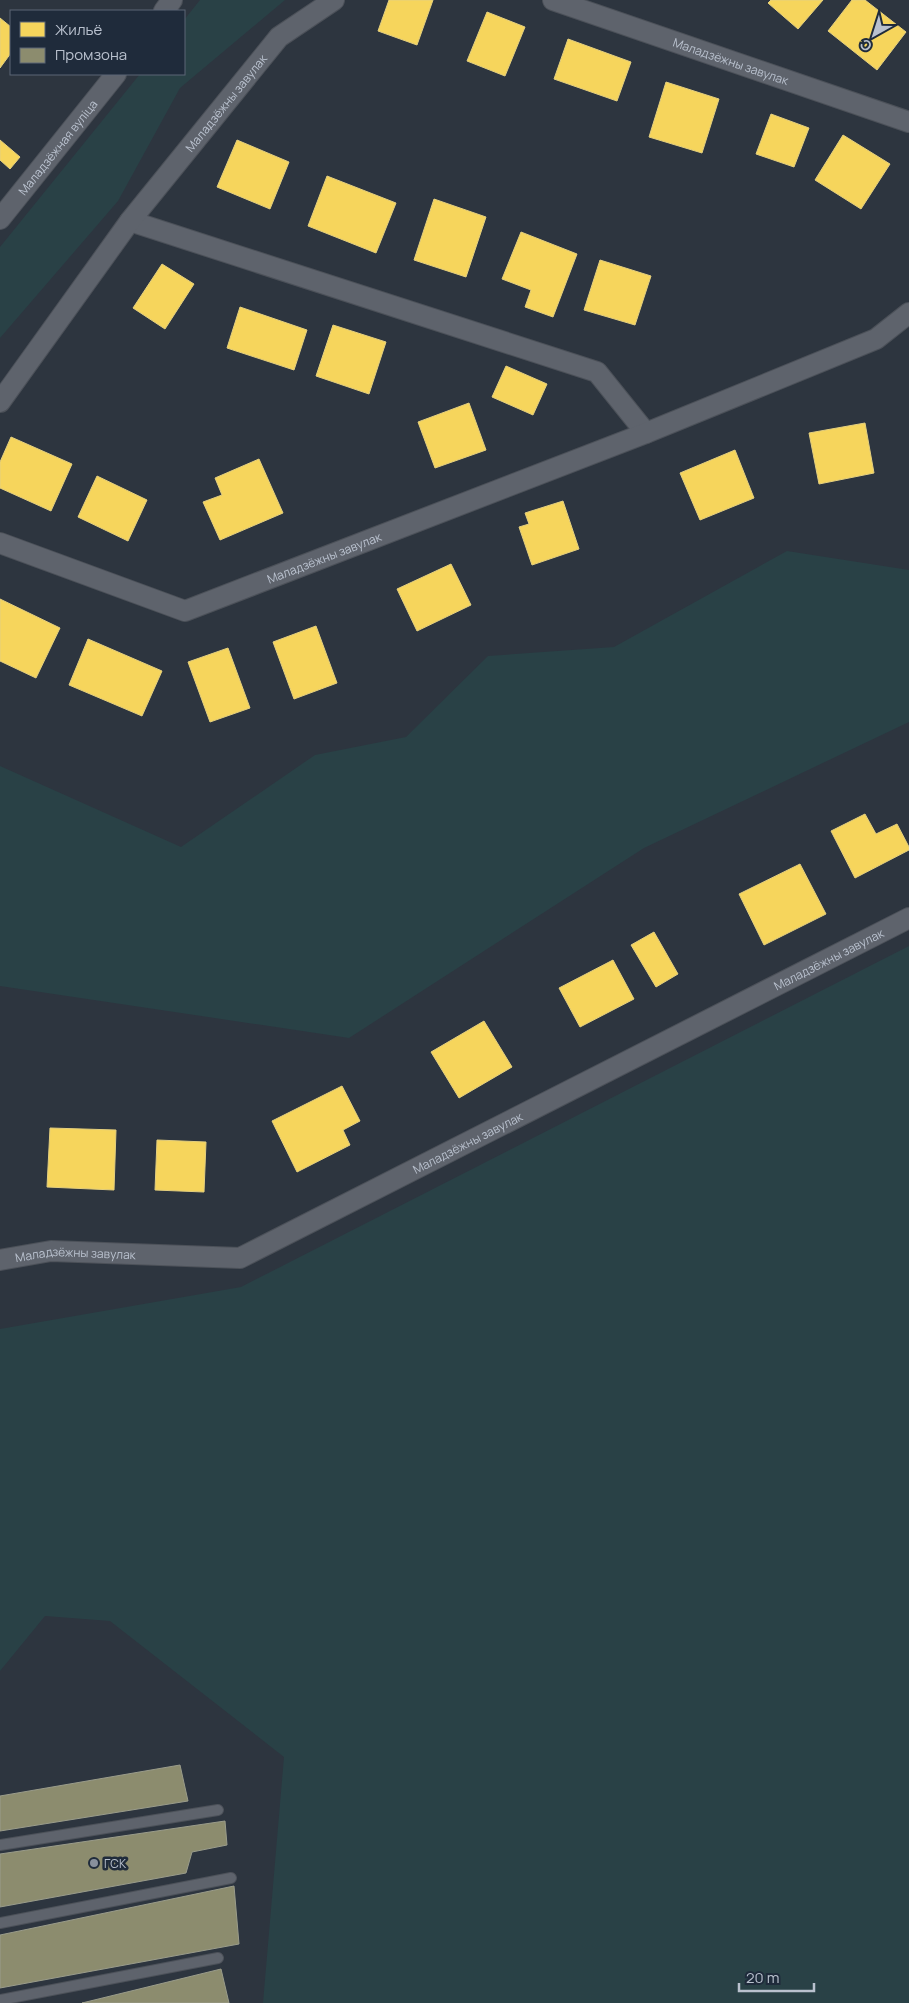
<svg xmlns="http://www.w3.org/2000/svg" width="909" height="2003" font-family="Manrope,sans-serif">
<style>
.green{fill:#294146}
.homes{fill:#f6d55c;stroke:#e4cf7e}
.industry{fill:#8c8c6e;stroke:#9a9c8b}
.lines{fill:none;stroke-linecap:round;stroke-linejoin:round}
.lane-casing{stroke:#4c5159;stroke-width:12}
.street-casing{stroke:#4c5159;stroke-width:22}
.lane{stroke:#5e636c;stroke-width:10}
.street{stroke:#5e636c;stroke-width:20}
.poi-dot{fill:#88909c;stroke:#1f2b3b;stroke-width:2}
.labels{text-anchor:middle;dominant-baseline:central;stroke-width:5;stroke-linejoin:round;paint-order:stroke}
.street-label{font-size:12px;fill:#b9c1ce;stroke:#1f2b3b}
.poi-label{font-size:12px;fill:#b9c1ce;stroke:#1f2b3b;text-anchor:start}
</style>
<rect width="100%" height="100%" fill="#2d353f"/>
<g class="green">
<path d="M200,0H285L180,88L118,201L0,338V247L140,74H184V20Z"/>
<path d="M787,551L909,570V722L644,848L349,1038L0,986V766L181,847L315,755L406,737L488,656L614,647Z"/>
<path d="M909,946V2003H263L284,1757L110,1621L45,1616L0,1671V1329L241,1287Z"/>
</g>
<g class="homes">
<path d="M389,0H433L417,45L378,31Z"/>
<path d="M771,0H823L798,29L768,3Z"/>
<path d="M852,0H865L906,32L877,70L828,31Z"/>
<path d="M487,12L525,27L505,76L467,61Z"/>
<path d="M0,18L11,27V53L0,68Z"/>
<path d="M568,39L631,62L617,101L554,79Z"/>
<path d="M666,82L719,99L702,153L649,137Z"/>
<path d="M771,114L809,128L794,167L756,154Z"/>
<path d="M843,135L890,164L861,209L815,180Z"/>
<path d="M0,140L20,157L10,169L0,160Z"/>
<path d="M237,140L289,162L270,209L217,187Z"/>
<path d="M327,176L396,203L376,253L308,226Z"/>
<path d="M434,199L486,217L466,277L414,260Z"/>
<path d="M521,232L577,254L553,317L525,307L531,290L502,279Z"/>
<path d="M600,260L651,276L635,325L584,310Z"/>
<path d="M162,264L194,284L165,329L133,308Z"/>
<path d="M240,307L307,330L294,370L227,348Z"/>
<path d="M333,325L386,342L369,394L316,376Z"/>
<path d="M506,366L547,384L533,415L492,397Z"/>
<path d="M469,403L486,450L435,468L418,422Z"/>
<path d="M865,423L874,473L819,484L809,433Z"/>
<path d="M11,437L72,464L51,511L0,488V462Z"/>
<path d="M735,450L754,498L700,520L680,473Z"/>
<path d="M259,459L283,513L220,540L203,502L222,495L215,478Z"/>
<path d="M97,476L147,500L128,541L78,517Z"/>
<path d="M563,501L579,549L532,565L519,527L529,524L525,513Z"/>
<path d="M451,564L471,605L417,631L397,589Z"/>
<path d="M0,599L60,628L36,678L0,661Z"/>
<path d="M316,626L337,683L294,699L273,642Z"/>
<path d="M88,639L162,671L142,716L69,685Z"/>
<path d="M228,648L250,708L210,722L188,662Z"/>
<path d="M865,814L876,834L897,824L909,847V850L855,878L831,831Z"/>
<path d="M800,864L826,914L764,945L739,894Z"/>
<path d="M654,932L678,974L656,987L631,945Z"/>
<path d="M613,960L634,999L580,1027L559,988Z"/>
<path d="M484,1021L512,1067L459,1098L431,1052Z"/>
<path d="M342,1086L360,1121L343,1130L350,1145L297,1172L272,1121Z"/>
<path d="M50,1128L116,1130L114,1190L47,1187Z"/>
<path d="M157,1140L206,1142L204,1192L155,1190Z"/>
</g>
<g class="industry">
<path d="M180,1765L188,1801L0,1831V1796Z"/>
<path d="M225,1821L227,1845L192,1852L186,1873L0,1907V1854Z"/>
<path d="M234,1886L239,1944L0,1988V1935Z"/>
<path d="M221,1969L229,2003H82Z"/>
</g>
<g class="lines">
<g class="lane-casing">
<g id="lane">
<path d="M0,1845L218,1810"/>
<path d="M0,1923L231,1878"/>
<path d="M0,2000L218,1958"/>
</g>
</g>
<g class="street-casing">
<g id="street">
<path id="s1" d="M553,0L909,122"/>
<path d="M164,11L172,0"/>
<path id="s2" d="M0,219L116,74"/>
<path d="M130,221L597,372L646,433"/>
<path id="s3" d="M0,402L130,221L279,37L334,0"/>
<path id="s4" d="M0,543L185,611L646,433L876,339L909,313"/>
<path id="s5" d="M0,1260L51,1251L240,1258L909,918"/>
</g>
</g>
<use href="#lane" class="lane"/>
<use href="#street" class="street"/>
</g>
<circle class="poi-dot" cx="94" cy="1863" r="5"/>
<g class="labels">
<g class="street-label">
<text stroke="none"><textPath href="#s1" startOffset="188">Маладзёжны завулак</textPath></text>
<text stroke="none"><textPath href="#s3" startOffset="375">Маладзёжны завулак</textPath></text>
<text stroke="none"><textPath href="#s2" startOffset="92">Маладзёжная вуліца</textPath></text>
<text stroke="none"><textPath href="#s4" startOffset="346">Маладзёжны завулак</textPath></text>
<text stroke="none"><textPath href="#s5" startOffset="901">Маладзёжны завулак</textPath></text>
<text stroke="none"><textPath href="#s5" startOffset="496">Маладзёжны завулак</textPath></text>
<text stroke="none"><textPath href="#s5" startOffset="76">Маладзёжны завулак</textPath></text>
</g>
<g class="poi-label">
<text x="104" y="1863">ГСК</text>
</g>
</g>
<rect x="10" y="10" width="175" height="65" fill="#1f2b3b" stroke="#5d6776"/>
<rect x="20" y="22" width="25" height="15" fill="#f6d55c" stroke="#5d6776"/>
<text x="55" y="35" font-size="15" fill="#b9c1ce">Жильё</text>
<rect x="20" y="48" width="25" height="15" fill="#8c8c6e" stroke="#5d6776"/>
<text x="55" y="60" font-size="15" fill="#b9c1ce">Промзона</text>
<g transform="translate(874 35) rotate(219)" stroke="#1f2b3b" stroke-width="4" paint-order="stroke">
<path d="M0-4L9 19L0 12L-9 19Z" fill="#b9c1ce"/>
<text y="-8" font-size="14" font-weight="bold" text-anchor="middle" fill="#b9c1ce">С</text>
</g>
<path d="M739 1983v8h75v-8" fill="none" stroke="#b9c1ce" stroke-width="2.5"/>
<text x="746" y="1983" font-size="15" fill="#b9c1ce" stroke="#1f2b3b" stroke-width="4" paint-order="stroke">20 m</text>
</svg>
